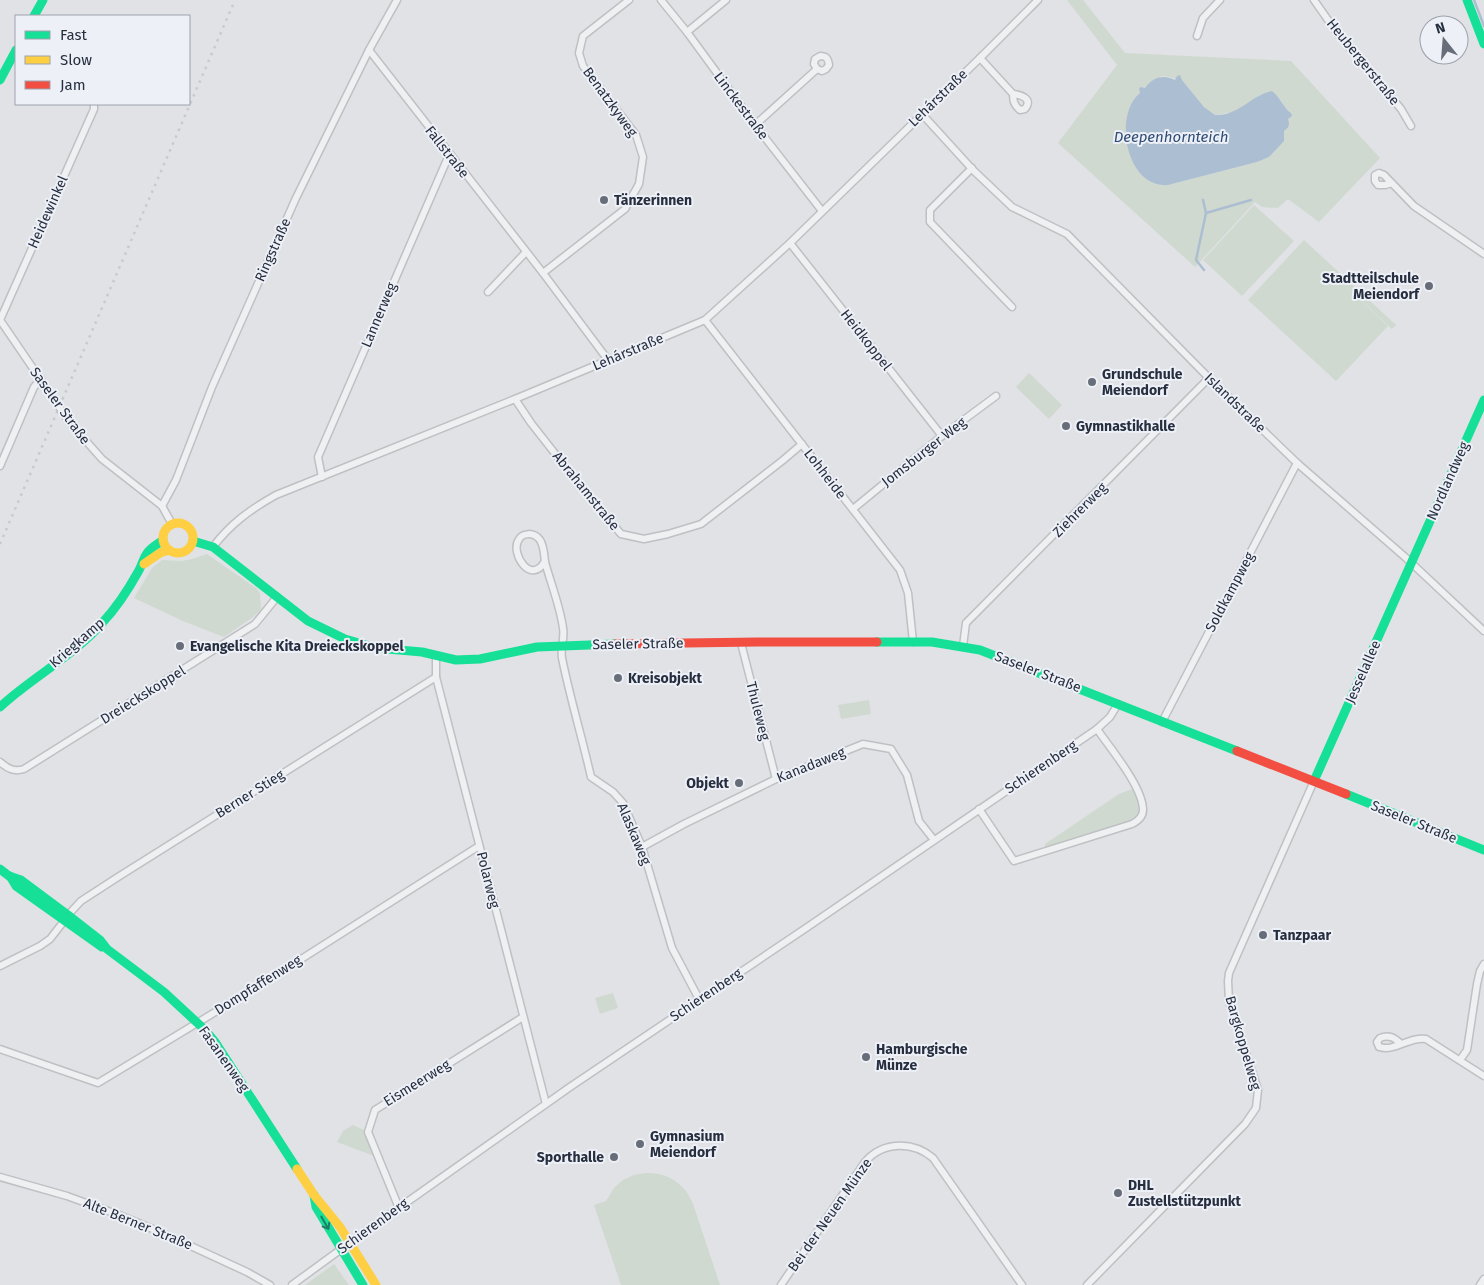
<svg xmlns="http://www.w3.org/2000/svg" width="1484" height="1285" font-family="'Fira Sans',sans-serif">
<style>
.green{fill:#d0d9d0;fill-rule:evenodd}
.water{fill:#acbed2}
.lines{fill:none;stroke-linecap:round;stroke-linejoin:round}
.stream{stroke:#acbed2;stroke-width:2.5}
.street-casing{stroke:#bec0c3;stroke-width:9}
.street{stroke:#eff0f2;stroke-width:6}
.fast{stroke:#16e098;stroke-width:9}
.slow{stroke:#ffcf43;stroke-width:9}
.jam{stroke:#f24e42;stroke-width:9}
.rail{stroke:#c8cacd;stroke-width:2.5;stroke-dasharray:2.5 5;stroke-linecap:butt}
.street-bridge-casing{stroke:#bec0c3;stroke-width:9;stroke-linecap:butt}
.street-bridge{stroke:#eff0f2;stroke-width:6}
.oneway{stroke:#1f7e67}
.poi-dot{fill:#676d79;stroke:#edf0f6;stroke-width:2}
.labels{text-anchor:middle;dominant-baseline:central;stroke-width:4;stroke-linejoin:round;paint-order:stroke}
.street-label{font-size:14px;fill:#262e3f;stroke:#edf0f6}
.poi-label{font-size:14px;font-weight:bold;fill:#262e3f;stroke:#edf0f6;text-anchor:start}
.water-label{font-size:15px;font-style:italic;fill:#2e4c75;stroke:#edf0f6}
</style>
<rect width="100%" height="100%" fill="#e0e2e5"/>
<g class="green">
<path d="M1067,0H1083L1125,53L1291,61L1380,158L1319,222L1288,199L1278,208L1262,207L1255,202L1195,267L1058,143L1117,65ZM1162,76C1169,76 1175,80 1182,80L1204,107L1215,115L1233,112L1262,94L1280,99L1287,111L1288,119L1284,131L1269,157L1257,162L1176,183L1161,185L1133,162L1128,149L1125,130L1136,97L1141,93L1139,88L1140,87L1145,88Z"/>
<path d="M1254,205L1294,241L1242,296L1203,260Z"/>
<path d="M1304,240L1396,325L1392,329L1312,255L1388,326L1336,381L1248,300Z"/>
<path d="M1029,373L1062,405L1049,419L1016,387Z"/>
<path d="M207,554L256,588L260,593L261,609L253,617L224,637L183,621L134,598L152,568L162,560C171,560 179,562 187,560C194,559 200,556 207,554Z"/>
<path d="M869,700L871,714L841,719L838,705Z"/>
<path d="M1135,788C1138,802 1145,811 1132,821L1045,850V844L1119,794Z"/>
<path d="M613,993L618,1008L600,1014L595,998Z"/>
<path d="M353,1125L366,1131L374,1156L337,1142L343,1131Z"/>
<path d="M646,1173C668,1172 685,1184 693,1204L720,1285H621L594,1205L606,1201L614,1188L623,1180L634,1175Z"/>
<path d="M334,1264L349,1285H305Z"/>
</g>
<path class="water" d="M1180,75L1182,80L1204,107L1215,115C1239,116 1251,95 1272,91C1280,97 1285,110 1291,113L1292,116L1288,119C1290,125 1289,127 1284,131V141L1269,157L1257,162L1168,185C1127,189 1112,116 1140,93L1139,88L1141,87L1145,88C1153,77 1163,74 1175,80L1177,76Z"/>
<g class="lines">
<g class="stream">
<path d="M1474,0L1484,26"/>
<path d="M1203,200L1206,213L1251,200"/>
<path d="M1204,270L1196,260L1206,213"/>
</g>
<g class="street-casing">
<g id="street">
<path d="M661,0L687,32L755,125L822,211"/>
<path d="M1314,0L1335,30L1401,109L1411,126"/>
<path d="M687,32L726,0"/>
<path d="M1197,36L1203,18L1220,0"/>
<path d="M369,50L543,273L608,360"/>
<path d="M980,58L1013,94C1013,101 1014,105 1020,110L1025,109C1033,99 1022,95 1013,94"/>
<path d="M922,114L973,170L1012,207L1067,234L1209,378L1297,463L1405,557L1484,631"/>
<path d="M755,125L817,69L814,64L815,59L820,56C826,56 828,58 829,65L826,69L822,71L817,69"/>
<path d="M972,168L930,210V222L1012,307"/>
<path d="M1392,183L1385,185H1378L1375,181V175L1379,173L1384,175L1414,206L1484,254"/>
<path d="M790,243L942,436"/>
<path d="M543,273L625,209L639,184L643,157L636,135L583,66L579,53L583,36L629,0"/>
<path d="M488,292L526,252"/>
<path d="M0,320L94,109V104"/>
<path d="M0,320L43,383"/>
<path d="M705,320L900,570L908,593L913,642"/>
<path d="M515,399L531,423L582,488L621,534L644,539L668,534L701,524L782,461L802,444"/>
<path d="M70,423L102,459L162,506L172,524"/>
<path d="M0,466L34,387L41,379"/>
<path d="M322,477L318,457L449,155"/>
<path d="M162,506L176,480L212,387L296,198L369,50L397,0"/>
<path d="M853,509L942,436L996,396"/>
<path d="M213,547C230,524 251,509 276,495L515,399L705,320L790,243L980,58L1038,0"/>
<path d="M545,561C531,586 511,554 518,541C522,532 534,532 540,540C544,546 544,554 545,562C551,584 560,606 563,628C565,638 560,648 562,658C570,698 582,737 591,777L613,792L623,803L642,847L672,948L699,999"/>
<path d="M741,643L776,779"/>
<path d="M963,646L966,623L1209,378"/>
<path d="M436,656V677L546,1104"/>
<path d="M1162,722L1297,463"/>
<path d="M0,762C8,769 14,772 24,769L255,624L277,597"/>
<path d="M979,809L1014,861L1132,824C1138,821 1143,817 1143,810C1143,787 1110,748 1097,729"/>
<path d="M642,847L684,824L776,779L863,744L891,749L907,775L919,821L934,840"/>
<path d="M65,915H68L81,901L118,877L436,677"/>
<path d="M0,966L40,946L50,939L64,921"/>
<path d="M1401,1044C1395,1038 1389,1034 1380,1038L1377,1042L1379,1047C1395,1052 1410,1036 1426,1039L1484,1076"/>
<path d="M0,1049L98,1083L273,977L479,846"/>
<path d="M1460,1060L1467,1050L1477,984L1480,971L1484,964"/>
<path d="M0,1177L67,1196L119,1215L167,1235L247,1272L270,1285"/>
<path d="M399,1208L368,1132L375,1110L523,1017"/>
<path d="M292,1285L366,1231L570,1087L809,926L1097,729L1110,717L1118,704"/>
<path d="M781,1285L865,1162C883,1141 913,1141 933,1158L1022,1285"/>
<path d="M1087,1285L1245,1124L1256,1108L1258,1090L1229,1001L1228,981L1229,973L1314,781"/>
<path d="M1480,1285L1484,1279"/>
</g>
</g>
<use href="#street" class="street"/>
<g class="fast">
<path d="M1467,0L1484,44"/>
<path d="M34,16L43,0"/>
<path d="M0,80L16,50"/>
<path d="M193,541L213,547L308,621L345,639L376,648L422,652L456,660L480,659L537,647L615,644"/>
<path d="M877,642H932L980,650L1237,751"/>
<path d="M0,707C32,677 74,656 103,622C116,608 128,590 138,572C142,566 143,558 148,552C152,547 158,544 163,540"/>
<path d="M1314,781L1484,400"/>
<path d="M1346,794L1484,850"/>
<path d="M0,869L9,876L21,880L68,915L100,940L107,949L164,992L204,1029L215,1042L297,1169"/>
<path d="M10,876L16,886L102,947"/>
<path d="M314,1195L316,1207L363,1285"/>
</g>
<g class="slow">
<circle cx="178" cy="538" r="15"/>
<path d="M144,564L160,553L169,550"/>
<path d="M297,1169L314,1195L340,1227L376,1285"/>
</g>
<g class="jam">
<path d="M615,644L757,642H877"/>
<path d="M1237,751L1346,794"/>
</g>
<path class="rail" d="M0,544L235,0"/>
<g class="street-bridge-casing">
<path id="street-bridge" d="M45,386L70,423"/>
</g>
<use href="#street-bridge" class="street-bridge"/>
</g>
<defs><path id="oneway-shaft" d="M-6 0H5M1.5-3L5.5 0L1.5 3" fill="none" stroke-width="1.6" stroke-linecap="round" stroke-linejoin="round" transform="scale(1.25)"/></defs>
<use class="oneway" href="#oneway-shaft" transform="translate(325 1223) rotate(60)"/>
<g class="poi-dot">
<circle cx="604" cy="200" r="5"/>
<circle cx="1429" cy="286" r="5"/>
<circle cx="1092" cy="382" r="5"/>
<circle cx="1066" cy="426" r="5"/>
<circle cx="180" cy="646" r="5"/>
<circle cx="618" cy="678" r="5"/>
<circle cx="739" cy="783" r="5"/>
<circle cx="1263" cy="935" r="5"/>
<circle cx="866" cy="1057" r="5"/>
<circle cx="640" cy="1144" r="5"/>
<circle cx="614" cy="1157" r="5"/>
<circle cx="1118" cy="1193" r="5"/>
</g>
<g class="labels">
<g class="street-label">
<text transform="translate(1363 62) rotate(51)">Heubergerstraße</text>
<text transform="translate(938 98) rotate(-44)">Lehárstraße</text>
<text transform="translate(610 102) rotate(54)">Benatzkyweg</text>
<text transform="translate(741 106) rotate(53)">Linckestraße</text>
<text transform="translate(447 152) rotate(52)">Fallstraße</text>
<text transform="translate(48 212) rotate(-66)">Heidewinkel</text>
<text transform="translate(273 250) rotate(-66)">Ringstraße</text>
<text transform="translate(379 315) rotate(-67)">Lannerweg</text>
<text transform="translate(866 340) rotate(52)">Heidkoppel</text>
<text transform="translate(628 352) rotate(-23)">Lehárstraße</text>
<text transform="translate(1235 403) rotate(44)">Islandstraße</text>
<text transform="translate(60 406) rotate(54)">Saseler Straße</text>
<text transform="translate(924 452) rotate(-38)">Jomsburger Weg</text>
<text transform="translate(825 474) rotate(52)">Lohheide</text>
<text transform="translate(1448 481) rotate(-66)">Nordlandweg</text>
<text transform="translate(586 491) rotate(51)">Abrahamstraße</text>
<text transform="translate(1080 510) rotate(-45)">Ziehrerweg</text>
<text transform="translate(1230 592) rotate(-62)">Soldkampweg</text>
<text transform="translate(77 643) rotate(-41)">Kriegkamp</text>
<text transform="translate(638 644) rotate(-1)">Saseler Straße</text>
<text transform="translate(1038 672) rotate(21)">Saseler Straße</text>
<text transform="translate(1363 672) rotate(-66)">Jesselallee</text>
<text transform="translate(143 695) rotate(-32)">Dreieckskoppel</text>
<text transform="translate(758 711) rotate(76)">Thuleweg</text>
<text transform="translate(811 765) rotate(-22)">Kanadaweg</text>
<text transform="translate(1041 767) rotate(-34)">Schierenberg</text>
<text transform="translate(250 794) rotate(-32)">Berner Stieg</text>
<text transform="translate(1414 822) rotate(22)">Saseler Straße</text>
<text transform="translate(634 834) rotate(67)">Alaskaweg</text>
<text transform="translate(488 880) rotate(76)">Polarweg</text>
<text transform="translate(258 985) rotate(-32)">Dompfaffenweg</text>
<text transform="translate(706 995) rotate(-34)">Schierenberg</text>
<text transform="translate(1243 1043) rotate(74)">Bargkoppelweg</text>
<text transform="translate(224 1059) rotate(55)">Fasanenweg</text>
<text transform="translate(417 1083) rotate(-32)">Eismeerweg</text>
<text transform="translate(830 1215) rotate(-55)">Bei der Neuen Münze</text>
<text transform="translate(138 1224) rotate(22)">Alte Berner Straße</text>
<text transform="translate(373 1226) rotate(-36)">Schierenberg</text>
</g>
<g class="poi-label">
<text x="614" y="200">Tänzerinnen</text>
<text x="1419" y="278" text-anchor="end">Stadtteilschule<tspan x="1419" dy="16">Meiendorf</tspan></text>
<text x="1102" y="374">Grundschule<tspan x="1102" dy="16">Meiendorf</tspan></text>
<text x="1076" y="426">Gymnastikhalle</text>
<text x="190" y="646">Evangelische Kita Dreieckskoppel</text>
<text x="628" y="678">Kreisobjekt</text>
<text x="729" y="783" text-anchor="end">Objekt</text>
<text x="1273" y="935">Tanzpaar</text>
<text x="876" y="1049">Hamburgische<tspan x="876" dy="16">Münze</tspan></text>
<text x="650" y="1136">Gymnasium<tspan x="650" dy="16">Meiendorf</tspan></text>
<text x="604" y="1157" text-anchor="end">Sporthalle</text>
<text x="1128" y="1185">DHL<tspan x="1128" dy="16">Zustellstützpunkt</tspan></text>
</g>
<g class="water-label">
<text x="1171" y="137">Deepenhornteich</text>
</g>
</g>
<rect x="15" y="15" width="175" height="90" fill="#edf0f6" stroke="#9da2ad"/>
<rect x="25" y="31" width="25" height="8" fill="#16e098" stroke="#9da2ad"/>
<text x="60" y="40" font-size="15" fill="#262e3f">Fast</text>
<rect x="25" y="56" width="25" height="8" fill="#ffcf43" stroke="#9da2ad"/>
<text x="60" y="65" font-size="15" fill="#262e3f">Slow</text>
<rect x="25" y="81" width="25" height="8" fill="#f24e42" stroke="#9da2ad"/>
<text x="60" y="90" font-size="15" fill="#262e3f">Jam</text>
<g transform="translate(1444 40) rotate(343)"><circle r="24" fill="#edf0f6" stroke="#9da2ad"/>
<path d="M0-4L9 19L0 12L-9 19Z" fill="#676d79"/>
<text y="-8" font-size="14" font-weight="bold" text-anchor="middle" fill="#262e3f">N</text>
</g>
</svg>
